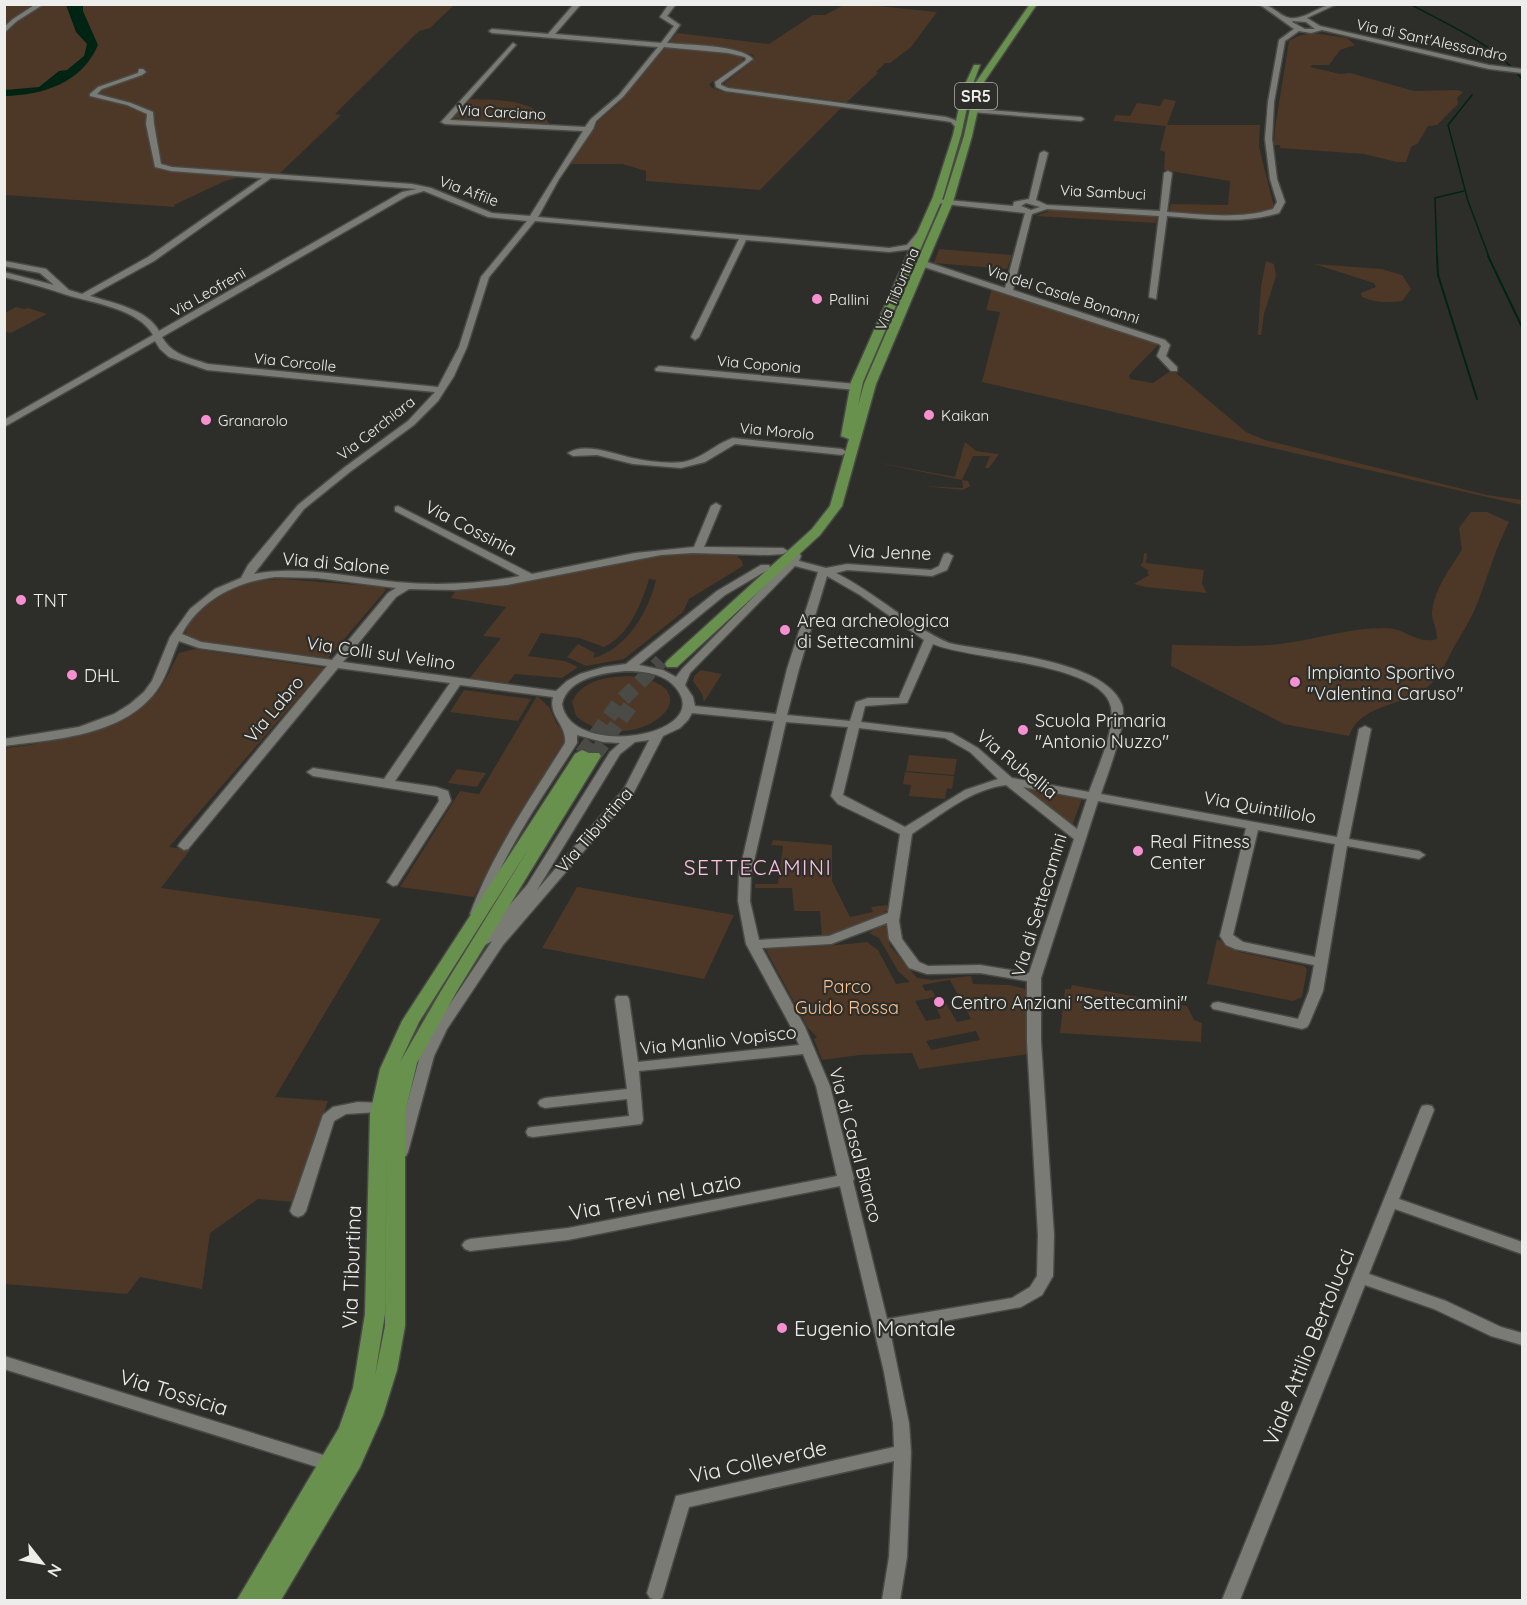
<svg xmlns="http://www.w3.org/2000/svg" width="1527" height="1605" font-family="Quicksand,sans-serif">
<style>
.green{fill:#4d3827;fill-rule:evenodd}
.water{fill:#002414}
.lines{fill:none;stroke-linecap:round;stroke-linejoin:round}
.stream-far1{stroke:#002414;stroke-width:1.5}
.stream{stroke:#002414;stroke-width:2}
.major-tunnel{stroke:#4a4a46;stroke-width:15;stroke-dasharray:15 8;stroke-linecap:butt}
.minor-casing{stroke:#494946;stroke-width:3}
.major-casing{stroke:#494946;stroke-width:3}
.minor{fill:#7b7b76;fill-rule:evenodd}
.major{fill:#69914e;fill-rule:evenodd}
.poi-dot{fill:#f690d0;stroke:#2d2d29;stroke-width:2}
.labels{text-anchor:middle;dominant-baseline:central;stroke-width:4.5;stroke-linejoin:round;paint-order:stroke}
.far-street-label{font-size:15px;fill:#ededeb;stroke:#2d2d29}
.far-poi-label{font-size:15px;fill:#ededeb;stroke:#2d2d29;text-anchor:start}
.shield{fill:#2d2d29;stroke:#b3b3b1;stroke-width:1.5}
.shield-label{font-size:16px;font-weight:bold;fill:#ededeb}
.street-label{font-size:18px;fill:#ededeb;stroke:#2d2d29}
.poi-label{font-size:18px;fill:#ededeb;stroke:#2d2d29;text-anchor:start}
.park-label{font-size:18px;fill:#fdc08f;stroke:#2d2d29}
.quarter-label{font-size:21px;letter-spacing:1.5px;fill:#fcc1e4;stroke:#2d2d29}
.near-street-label{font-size:21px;fill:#ededeb;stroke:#2d2d29}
.near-poi-label{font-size:21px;fill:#ededeb;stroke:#2d2d29;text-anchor:start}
</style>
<rect width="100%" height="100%" fill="#2d2d29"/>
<g class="green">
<path d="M4,5H454L430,28L419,31L335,114L341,115L279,174L256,172L225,181L174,205L175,207L5,195Z"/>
<path d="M844,5H868L937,12L911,47L890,63H885L876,72L878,73L847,102L733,88L725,85V83L755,59L753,55L736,50L669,43L677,33L769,44L813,15H825Z"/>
<path d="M1313,33L1347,38L1355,45L1340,50L1329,65H1312L1310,67L1340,74L1350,73L1414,91L1458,90L1463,92L1457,98L1458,104L1437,125L1428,126L1418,143L1411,147L1406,162H1397L1364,154L1280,148V145H1274L1275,128L1289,41L1298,36Z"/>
<path d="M666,47L731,53L743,58V61L709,84L712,88L724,92L842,107L760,190L646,181V171L622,164H570L599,120L617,105Z"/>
<path d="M469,99C494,100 537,98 550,125L453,118Z"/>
<path d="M1164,99L1176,101L1167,125H1260L1259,147L1274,207C1255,224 1194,213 1169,211L1171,204L1228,205L1230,181L1164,170L1165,152L1160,150L1166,126L1113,121L1116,115L1130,116L1137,103L1160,106Z"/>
<path d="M1052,210L1155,216L1157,217L1156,223L1036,216Z"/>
<path d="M939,249L1012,255L1007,269L934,263Z"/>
<path d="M1266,261L1274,264L1276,276L1264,314L1261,335H1258L1261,286Z"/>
<path d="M1314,264L1382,269L1402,275L1411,289L1402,301C1388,303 1376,303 1362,297L1361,293L1376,287L1374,283Z"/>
<path d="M992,288L1159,344L1129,375L1130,379L1153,383L1169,372L1176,373L1246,432L1265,440L1487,495L1522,500V505L982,382L1000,312L986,310Z"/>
<path d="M16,307L24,309L28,308L47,314L11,333L5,332V313Z"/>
<path d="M965,442L976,451L999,454L989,468H985L990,456H973L962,480L968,481L970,486L963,490L922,486L963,488L962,480L869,461L955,477Z"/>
<path d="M1471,512H1487L1509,522C1495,549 1488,577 1477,604C1471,620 1461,634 1453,649C1446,662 1442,673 1431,684C1408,706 1360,703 1349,736L1284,724L1171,666L1172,645C1204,645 1237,647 1269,645C1310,642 1347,627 1388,628C1405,629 1419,645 1437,639C1437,628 1431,619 1432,611C1435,588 1450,568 1462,550L1459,528Z"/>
<path d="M698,552L737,556L742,561L743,566L689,599L683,612L624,659L586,666L567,657L578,644L595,653L593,658C626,650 649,611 656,580L649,579C641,605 629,635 604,647L579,638L541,633L528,656L565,661L578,667L562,678L515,674L508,683L470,678L501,638L483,636L506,607L451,598L456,590C538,582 617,558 698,552Z"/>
<path d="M1144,553L1147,554L1146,563L1204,570L1202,584L1207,593L1146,587L1134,584L1149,575L1147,572L1149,571L1140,565L1143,562Z"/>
<path d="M283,579L383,587L386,590L328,658L199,641L186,635C184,615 232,587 250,582C260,580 272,580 283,579Z"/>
<path d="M195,649L324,668L169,847L190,850L161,888L381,919L275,1097L328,1101L294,1202L258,1199L210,1233L202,1289L140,1277L127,1294L5,1284V748C45,745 134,724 159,690C167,679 172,665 179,653Z"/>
<path d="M701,670L722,674L704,702L702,694L693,681L695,675Z"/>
<path d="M630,676C724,688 631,763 576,716L572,702C582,679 608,677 630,676Z"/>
<path d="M464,690L531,699L518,721L450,712Z"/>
<path d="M537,696L549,707L557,724L567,736L565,746L503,843L474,897L400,887L460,791L479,794Z"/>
<path d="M909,755L957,759L954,775L906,771Z"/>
<path d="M457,769L486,773L477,787L448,783Z"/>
<path d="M905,772L954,776L952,789L947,788L945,799L909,796L911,785L903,784Z"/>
<path d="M1032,789L1082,798L1072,826L1027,790Z"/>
<path d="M773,840L832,845V881L850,917L873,912L871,907L887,905L888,909C872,925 844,933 822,938L820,911H794L792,888H755V884H778L783,846L771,845Z"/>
<path d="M577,887H578L734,915L704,979L542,948Z"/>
<path d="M880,926L887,927L890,946L917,978L932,980L971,976L973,984L1009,985L1026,989L1029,1054L919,1069L912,1053L860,1055L822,1060L814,1039L817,1037L808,1028L766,950L769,947L827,946L867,942L878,950L896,984L910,982L898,971L879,938L869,933ZM950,980L971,1019L957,1022L946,1003L935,1005L941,1018L926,1021L915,1001L936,997L932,990L925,991L922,985ZM976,1031L980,1040L931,1050L926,1041Z"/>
<path d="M1217,939L1239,952L1304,966L1307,969L1302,997L1293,1001L1207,984Z"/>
<path d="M1072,985L1187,1006L1194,1020L1202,1023L1201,1042L1060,1033L1065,989H1071Z"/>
</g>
<path class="water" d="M66,5H83V11L98,45C82,83 43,95 5,96V90L39,87L59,71L67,70L84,56L87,44L76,32Z"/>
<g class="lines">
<g class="stream-far1">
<path d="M1410,4C1448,25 1495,44 1522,79"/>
<path d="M1472,95L1448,125L1468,201L1489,257"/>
<path d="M1437,257L1435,198L1464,191"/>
</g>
<g class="stream">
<path d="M1437,256L1438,275L1477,399"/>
<path d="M1488,256L1522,327"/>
</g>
<g class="major-tunnel">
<path d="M582,754L619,703L661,661"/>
<path d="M594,756L631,705"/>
</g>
<g class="minor-casing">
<g id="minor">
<path d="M36,4H44L17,21L4,33V27L13,19Z"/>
<path d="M574,4H581L555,34L661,43L674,26L660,17L669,4H676L667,16L680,25L667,43C687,45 741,45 753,59L721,83V85L728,88L946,117L955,120L963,128L957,129L951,122L945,121L725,91L716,87L715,82L745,61L746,59L745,57L728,53L664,47L623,97L596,121L593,129L559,179L538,217L889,248L907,245L917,233L924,235L913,249L889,252L746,240L699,337L695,340L691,337L739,239L535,221L489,277L467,347L454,376L438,401L414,425L351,471L304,509L254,574C301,565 349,577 396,582C437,586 479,584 520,576L395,511V507L398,506L532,574L635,553L694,547L711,506L716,503L721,506L704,547L783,548L788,551L783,554L768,555L692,553L661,555L507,585L455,590L409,589L396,597L343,662L556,691L567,681L580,674L604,667L626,664L717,591L761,565H769L770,567L769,569L725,595L639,665L663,670L676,677L682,669L788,562L792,554H800L801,556L799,561L826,568L847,564L931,570L939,566L944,554L948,553L953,556L947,570L932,576L847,570L836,573C876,593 910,626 949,643C992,653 1105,659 1122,705C1128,723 1107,775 1101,794L1337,837L1359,729L1365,726L1371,729L1349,839L1419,851L1425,855L1419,859L1347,846L1323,991L1309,1024L1307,1027L1302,1029L1218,1010L1213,1009L1211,1006L1213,1003L1218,1002L1298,1019L1309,991L1314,965L1235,949L1226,945L1220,936L1246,828L1098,801L1041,978V1042L1054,1235L1053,1276L1042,1295L1021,1307L890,1331L909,1423L911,1452L907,1557L900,1600H882L889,1557L894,1461L689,1507L662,1598L657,1600L650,1598L647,1593L676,1496L894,1447L893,1423L884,1372L840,1186L568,1240L470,1251L465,1249L462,1245L465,1241L470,1239L568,1228L837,1176L816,1086L803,1054L639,1071L643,1120L641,1124L533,1137L528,1136L526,1132L528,1128L533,1127L629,1116L627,1099L545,1108L540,1106L538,1103L540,1100L545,1098L627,1089L615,999L617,996H627L629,999L638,1062L799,1045L791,1027L746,944L738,901L739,874L774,721L692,713L688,720L680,728L663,736L633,794L503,945L447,1029L434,1056L408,1152L406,1156L401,1157L396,1156L394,1152L420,1056L436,1025L492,941L485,945L478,941L527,885L610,752L620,743L603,742L577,735V743C549,787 518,831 496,878C492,888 486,915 476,918L470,914C493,852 530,799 565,743C567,725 548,716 553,697L460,685L395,781L436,787L448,791L451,801L397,885L393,886L387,882L439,801L438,796L313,776L307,772L313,768L384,779L450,683L338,668L188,849L184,850L178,846L180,843L327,666L199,648L179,641C172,656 168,673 159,687C127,736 56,739 4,746V739L79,727L114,714L130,704L144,692L152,681L170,637L190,609L215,589L241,578L248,565L298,505L345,467L408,421L435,392L207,370L169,357L160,349L155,341L4,427V420L153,335C139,309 93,303 67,295C47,288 25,282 4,277V272L54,285L40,273L4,266V261L46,269L69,290L82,294L148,257L262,178L171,171L155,167L146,124L147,114L127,105L90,96V94L98,87L138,73L139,69H143L146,72L142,75L102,89L97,94L131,103L153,112L154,124L161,164L172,167L412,184L431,188L492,213L530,216L583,131L445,124L441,122L513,43L516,45L515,46L450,120L585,127L591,119L619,95L658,47L492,33L489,31L492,29L548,34ZM271,178L417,189L402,192L159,331C147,309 113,303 90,296L154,261ZM424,191L488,217L527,221L481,277L459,347L438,387L208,364C190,358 172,355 162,337L407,196ZM795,566L818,572L787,669L776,714L695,706L693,697L685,685L690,673ZM827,576L860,595L924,640L899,698H868L856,702L850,721L787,715L799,669ZM275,577L317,578L396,588L388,593L332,660L201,642L182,634C201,599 237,582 275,577ZM933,644C969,660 1102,662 1111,707C1115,731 1097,769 1089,792L1012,778L978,748L952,733L861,722L865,706L907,703ZM625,671C643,671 664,673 676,688C715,736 571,760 562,704C568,678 602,673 625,671ZM786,722L848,727L831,796L838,804L900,834L888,913L829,936L759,940L750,901L751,874ZM859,728L945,738L970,752L998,779L965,790L905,827L843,795ZM649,740L624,789L537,890L620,754L635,742ZM1006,785L1074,839L1029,973L980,965L928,966L919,962L902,939L899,921L912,834C941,815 971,789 1006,785ZM1023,787L1087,799L1077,829ZM1258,830L1335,844L1315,957L1243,942L1233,935ZM887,923L889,939L909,968L927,974L980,973L1027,981V1042L1038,1235L1037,1276L1030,1287L1012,1298L887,1319L853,1181L854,1179L830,1086L805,1027L762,948L831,944Z"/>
<path d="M1259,4C1272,4 1279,16 1290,18C1306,20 1320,4 1337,4L1307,18L1320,26L1489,65L1522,69V73L1489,69L1322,30L1311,33L1299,31L1285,41L1274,102L1272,139L1277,179L1285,202L1279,213C1242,224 1205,219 1167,216L1156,299L1149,297L1159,216L1047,209L1032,214L1013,290L1165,340L1170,345L1166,356L1177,367V371H1171L1157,356L1161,346L1159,344L918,265V261H924L1005,288L1025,213L936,203L932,201L936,199L1013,206L1014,202L1029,199L1040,153L1044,151L1048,153L1036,200L1047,205L1160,211L1164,173L1168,171L1172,173L1167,212C1202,214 1239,220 1273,209L1277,202L1270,179L1265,139L1268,102L1279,40L1294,29ZM1293,21L1306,22L1315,29H1305L1292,22ZM1026,203L1040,207L1031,210L1021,206Z"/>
<path d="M973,109L1081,117L1084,119L1081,121L971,112L970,111Z"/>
<path d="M659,366L856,384L860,387L856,390L656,371L655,369Z"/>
<path d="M733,438L842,449L847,452L842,455L735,444L705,462L681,468L633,464L597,455L573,456L568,453C584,442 614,454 632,458C646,461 668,464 683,462C702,459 715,444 733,438Z"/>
<path d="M358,1102L383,1103L385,1107L383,1111L378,1112L346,1114L334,1121L306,1211L303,1215L298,1217L293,1215L290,1211L323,1115L333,1107Z"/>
<path d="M1427,1105L1432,1106L1434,1110L1399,1199L1522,1242V1254L1395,1209L1369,1274L1446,1301L1501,1327L1522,1333V1345L1491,1336L1434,1309L1365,1285L1240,1600H1222L1420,1110L1422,1106Z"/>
<path d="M4,1356L330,1457L336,1459L338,1464L336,1469L330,1471L4,1369Z"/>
</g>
</g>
<g class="major-casing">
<g id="major">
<path d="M1030,4H1037L984,82L972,136L953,202L876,384L842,506L820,535L677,667H667L665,664L667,661L812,529L830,506L849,439L841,436L851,382L933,197L953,135L963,89L974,65H980L971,89L961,135L943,197L863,382L858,406L864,384L943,202L964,136L976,82Z"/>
<path d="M582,750L589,753H599L601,756L457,991L417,1063L405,1113V1326L397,1370L383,1415L360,1467L281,1600H237L339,1428L353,1388L365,1314L370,1114L380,1069L402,1021L575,754ZM529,848L441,991L400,1062L419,1022ZM387,1120L385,1326L375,1376L385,1314Z"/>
</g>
</g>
<use href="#minor" class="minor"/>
<use href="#major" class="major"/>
</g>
<g class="poi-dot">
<circle cx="817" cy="299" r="6"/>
<circle cx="929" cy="415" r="6"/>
<circle cx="206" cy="420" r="6"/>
<circle cx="21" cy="600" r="6"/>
<circle cx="785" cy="630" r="6"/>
<circle cx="72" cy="675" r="6"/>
<circle cx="1295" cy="682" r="6"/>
<circle cx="1023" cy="730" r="6"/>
<circle cx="1138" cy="851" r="6"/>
<circle cx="939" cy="1002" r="6"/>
<circle cx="782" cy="1328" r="6"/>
</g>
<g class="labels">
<g class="far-street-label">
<text transform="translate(1432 40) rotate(12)">Via di Sant'Alessandro</text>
<text transform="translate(502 112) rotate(3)">Via Carciano</text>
<text transform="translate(469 191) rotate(20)">Via Affile</text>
<text transform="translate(1103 192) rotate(3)">Via Sambuci</text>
<text transform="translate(897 289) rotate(-67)">Via Tiburtina</text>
<text transform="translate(208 292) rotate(-30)">Via Leofreni</text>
<text transform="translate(1063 294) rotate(18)">Via del Casale Bonanni</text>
<text transform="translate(295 362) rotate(6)">Via Corcolle</text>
<text transform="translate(759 364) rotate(5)">Via Coponia</text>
<text transform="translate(376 428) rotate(-38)">Via Cerchiara</text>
<text transform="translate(777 431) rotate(5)">Via Morolo</text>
</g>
<g class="far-poi-label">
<text x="829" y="299">Pallini</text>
<text x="941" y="415">Kaikan</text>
<text x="218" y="420">Granarolo</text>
</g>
<rect class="shield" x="955" y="83" width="42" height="26" rx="4.5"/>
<g class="shield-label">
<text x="976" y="96">SR5</text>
</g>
<g class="street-label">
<text transform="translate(471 528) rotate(27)">Via Cossinia</text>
<text transform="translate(890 552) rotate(2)">Via Jenne</text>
<text transform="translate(336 563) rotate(5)">Via di Salone</text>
<text transform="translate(381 653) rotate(8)">Via Colli sul Velino</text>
<text transform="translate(274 709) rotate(-50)">Via Labro</text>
<text transform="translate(1017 764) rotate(39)">Via Rubellia</text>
<text transform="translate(1260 807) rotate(10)">Via Quintiliolo</text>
<text transform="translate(594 830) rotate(-49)">Via Tiburtina</text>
<text transform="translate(1039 905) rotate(-73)">Via di Settecamini</text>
<text transform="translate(718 1040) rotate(-6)">Via Manlio Vopisco</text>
<text transform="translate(856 1145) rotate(75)">Via di Casal Bianco</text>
</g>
<g class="poi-label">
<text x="33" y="600">TNT</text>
<text x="797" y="620">Area archeologica<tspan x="797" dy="21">di Settecamini</tspan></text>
<text x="1307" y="672">Impianto Sportivo<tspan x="1307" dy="21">"Valentina Caruso"</tspan></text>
<text x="84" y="675">DHL</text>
<text x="1035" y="720">Scuola Primaria<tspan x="1035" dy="21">"Antonio Nuzzo"</tspan></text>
<text x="1150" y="841">Real Fitness<tspan x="1150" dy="21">Center</tspan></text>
<text x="951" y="1002">Centro Anziani "Settecamini"</text>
</g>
<g class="park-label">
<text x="847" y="986">Parco<tspan x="847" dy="21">Guido Rossa</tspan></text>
</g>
<g class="quarter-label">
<text x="758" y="867">SETTECAMINI</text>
</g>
<g class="near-street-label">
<text transform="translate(655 1196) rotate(-11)">Via Trevi nel Lazio</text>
<text transform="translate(351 1267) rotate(-88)">Via Tiburtina</text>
<text transform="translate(1308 1347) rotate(-68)">Viale Attilio Bertolucci</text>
<text transform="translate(174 1392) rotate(17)">Via Tossicia</text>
<text transform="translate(758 1461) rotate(-12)">Via Colleverde</text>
</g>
<g class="near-poi-label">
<text x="794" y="1328">Eugenio Montale</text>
</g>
</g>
<rect width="1527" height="1605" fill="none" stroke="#ededeb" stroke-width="12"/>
<g transform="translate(42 1563) rotate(121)" stroke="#2d2d29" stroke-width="4.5" paint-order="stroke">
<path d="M0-4.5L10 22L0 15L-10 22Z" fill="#ededeb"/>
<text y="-9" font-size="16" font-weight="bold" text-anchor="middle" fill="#ededeb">N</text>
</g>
</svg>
